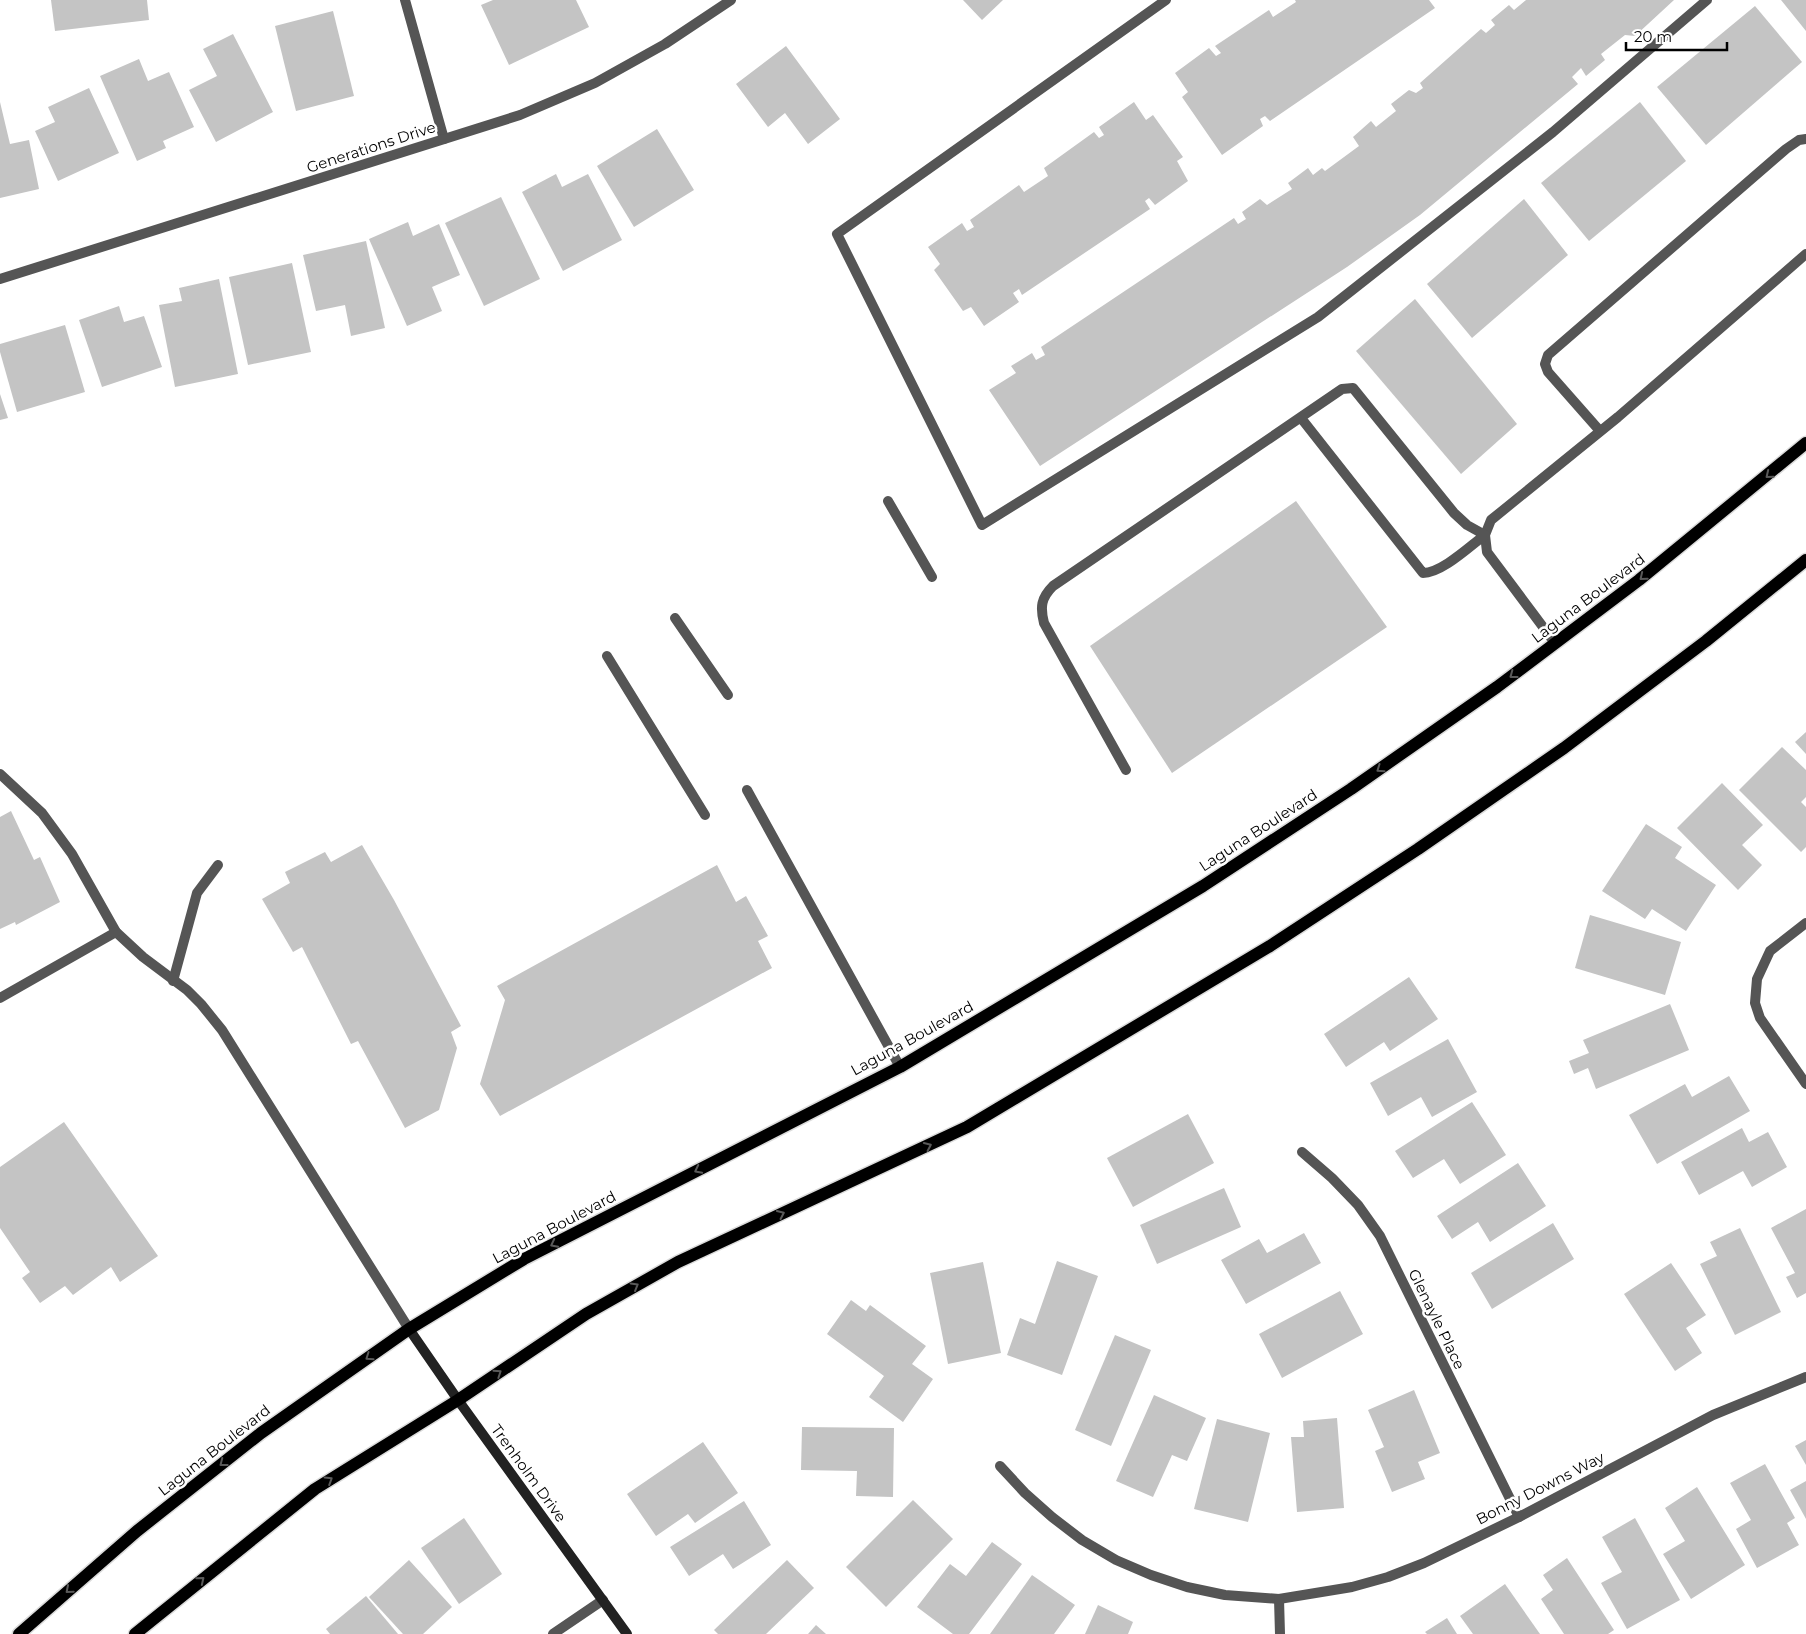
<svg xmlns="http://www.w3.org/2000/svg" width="1806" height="1634" font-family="Montserrat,sans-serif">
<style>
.building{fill:#c4c4c4}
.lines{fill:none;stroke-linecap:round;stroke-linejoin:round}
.primary-casing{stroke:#dbdbdb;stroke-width:15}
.lane{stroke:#555;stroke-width:10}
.street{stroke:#555;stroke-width:10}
.secondary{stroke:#222;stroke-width:10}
.primary{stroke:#000;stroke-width:12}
.oneway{stroke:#595959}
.labels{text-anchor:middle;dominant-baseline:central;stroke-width:5;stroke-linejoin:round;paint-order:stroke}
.street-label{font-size:15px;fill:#000;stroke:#fff}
</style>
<rect width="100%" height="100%" fill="#fff"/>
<g class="building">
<path d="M51,0H147L149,20L55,31Z"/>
<path d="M493,0H576L589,27L509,65L481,5Z"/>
<path d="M963,0H1003L982,20Z"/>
<path d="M1295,0H1429L1435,8L1270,121L1265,116L1260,119L1263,126L1222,155L1182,97L1188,92L1175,73L1209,48L1216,56L1221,53L1215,46L1269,10L1273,17L1296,2Z"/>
<path d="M1526,0H1674L1635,36L1625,35L1601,54L1605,60L1586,76L1581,68L1572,77L1578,84L1420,215L1347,267L1040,466L989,390L1016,373L1011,366L1032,353L1036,360L1045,355L1041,347L1234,218L1238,224L1246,219L1242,212L1260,199L1267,205L1292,189L1288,183L1308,168L1313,175L1322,168L1325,171L1359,146L1353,137L1371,121L1376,127L1396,111L1391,104L1409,90L1416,93L1423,88L1420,83L1481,29L1486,33L1495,25L1491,20L1509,5L1514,10Z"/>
<path d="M1781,0H1806V31Z"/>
<path d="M1755,6L1802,62L1706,145L1657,87Z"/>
<path d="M333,11L354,96L296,111L275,26Z"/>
<path d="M233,34L273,112L216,142L189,90L217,76L203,49Z"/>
<path d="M786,46L840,119L808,144L785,113L768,127L736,84Z"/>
<path d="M139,59L148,81L169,72L194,127L163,141L166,148L137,161L100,76Z"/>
<path d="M89,88L119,153L58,181L35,131L55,122L48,107Z"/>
<path d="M0,102L10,144L29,140L39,189L0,198Z"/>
<path d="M1134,102L1146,120L1153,115L1183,157L1177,161L1188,181L1155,205L1149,198L1145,201L1150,209L1022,295L1019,289L1013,293L1019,302L984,326L971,307L963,311L934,270L940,264L928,247L962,223L967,231L974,227L970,220L1019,185L1024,192L1048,176L1044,168L1094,132L1099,138L1104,135L1099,127Z"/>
<path d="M1640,102L1686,161L1589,241L1541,183Z"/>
<path d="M657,129L694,190L634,227L597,166Z"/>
<path d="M556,174L562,187L588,174L622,240L563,271L522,192Z"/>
<path d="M501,197L540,279L484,306L445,223Z"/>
<path d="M1524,199L1568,255L1472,338L1427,284Z"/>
<path d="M408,222L413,236L439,224L460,275L432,287L442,311L407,326L369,239Z"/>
<path d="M366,241L385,328L351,336L345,305L316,311L303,255Z"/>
<path d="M292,263L311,352L248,365L229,277Z"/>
<path d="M219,279L238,374L175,387L159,305L182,301L179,288Z"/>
<path d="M1415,299L1517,424L1461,474L1356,351Z"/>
<path d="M119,306L124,322L144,316L162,367L102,387L79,320Z"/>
<path d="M65,325L85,392L17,412L0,352V344Z"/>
<path d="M0,394L8,418L0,420Z"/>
<path d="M1296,501L1387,627L1172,773L1090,646Z"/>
<path d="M1806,732V754L1795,742Z"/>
<path d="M1782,747L1806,770V797L1801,802L1806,807V847L1801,852L1739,790Z"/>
<path d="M1722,783L1763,825L1742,845L1762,865L1738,890L1677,828Z"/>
<path d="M11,811L34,860L40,857L60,902L16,925L15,922L0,929V817Z"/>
<path d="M1646,824L1682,847L1675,858L1716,885L1686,931L1652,909L1645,919L1602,891Z"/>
<path d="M362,845L394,900L461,1026L451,1032L457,1048L439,1110L405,1128L358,1041L351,1044L302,947L293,952L262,899L290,883L285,872L325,852L331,862Z"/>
<path d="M717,865L736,902L746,896L768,936L758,941L772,968L500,1116L480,1084L505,1000L497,986Z"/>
<path d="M1590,915L1681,942L1665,995L1575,968Z"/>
<path d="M1409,977L1438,1019L1390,1051L1384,1042L1346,1067L1324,1034Z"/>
<path d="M1670,1004L1689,1050L1596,1089L1588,1068L1574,1074L1569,1061L1589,1053L1583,1040Z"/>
<path d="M1448,1039L1477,1092L1432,1117L1421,1097L1388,1116L1370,1083Z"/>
<path d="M1729,1076L1750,1111L1657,1164L1629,1115L1685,1084L1692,1097Z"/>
<path d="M1472,1102L1506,1155L1460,1184L1444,1159L1413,1178L1395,1151Z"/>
<path d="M1188,1114L1214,1163L1133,1207L1107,1158Z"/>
<path d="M64,1122L158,1256L120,1282L111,1267L73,1295L65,1286L40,1303L22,1278L30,1272L0,1228V1167Z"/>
<path d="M1742,1128L1749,1142L1768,1132L1787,1167L1752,1187L1743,1171L1699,1195L1681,1162Z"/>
<path d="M1518,1163L1546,1206L1490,1242L1478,1222L1452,1239L1437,1216Z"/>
<path d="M1224,1188L1241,1227L1157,1264L1140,1225Z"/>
<path d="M1806,1209V1293L1797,1298L1786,1277L1795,1273L1771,1228Z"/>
<path d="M1553,1223L1574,1259L1492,1309L1471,1273Z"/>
<path d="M1740,1228L1781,1312L1735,1335L1700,1264L1717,1256L1710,1242Z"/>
<path d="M1304,1233L1321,1263L1246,1304L1221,1260L1259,1239L1267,1253Z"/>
<path d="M1057,1261L1098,1276L1062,1375L1007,1355L1020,1318L1035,1324Z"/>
<path d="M983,1262L1001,1353L948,1364L930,1273Z"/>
<path d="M1671,1263L1706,1315L1686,1328L1702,1353L1675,1371L1624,1294Z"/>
<path d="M1340,1291L1363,1334L1282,1378L1259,1334Z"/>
<path d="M851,1300L866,1311L870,1305L926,1346L912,1364L933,1379L903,1422L869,1397L884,1376L827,1334Z"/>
<path d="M1115,1335L1151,1350L1111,1446L1075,1430Z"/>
<path d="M1414,1390L1440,1453L1418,1462L1425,1479L1392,1492L1375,1451L1384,1447L1368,1410Z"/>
<path d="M1154,1395L1206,1418L1187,1461L1172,1455L1153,1497L1116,1481Z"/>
<path d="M1337,1418L1344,1508L1297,1512L1291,1437H1304L1303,1421Z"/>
<path d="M1217,1419L1270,1433L1248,1522L1194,1509Z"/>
<path d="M802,1427L894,1428L893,1497L856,1496L857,1471L801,1470Z"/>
<path d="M1806,1440V1465L1795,1446Z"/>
<path d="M703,1442L738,1493L695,1523L688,1514L656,1536L627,1494Z"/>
<path d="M1765,1464L1795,1518L1787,1523L1799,1545L1757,1568L1736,1529L1751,1520L1730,1483Z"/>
<path d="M1806,1481V1519L1790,1490Z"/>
<path d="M1697,1487L1745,1565L1691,1599L1663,1554L1685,1541L1665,1508Z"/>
<path d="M913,1500L953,1539L886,1607L846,1567Z"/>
<path d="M744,1501L771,1545L733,1569L723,1554L689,1576L670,1547Z"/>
<path d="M464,1518L502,1574L459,1604L421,1548Z"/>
<path d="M1635,1518L1680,1600L1627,1629L1601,1583L1622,1572L1602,1537Z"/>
<path d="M992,1542L1022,1564L969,1634H953L917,1607L950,1564L966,1576Z"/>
<path d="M1567,1558L1614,1630L1608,1634H1564L1541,1599L1553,1590L1543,1575Z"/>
<path d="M409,1560L452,1607L423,1634H403L369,1597Z"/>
<path d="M787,1560L814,1588L766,1634H718L714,1630Z"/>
<path d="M1032,1575L1075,1605L1054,1634H990Z"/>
<path d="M1505,1584L1540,1634H1473L1460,1616Z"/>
<path d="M366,1596L398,1634H330L326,1629Z"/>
<path d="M1098,1605L1133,1622L1128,1634H1085Z"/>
<path d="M1447,1618L1457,1634H1427L1425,1632Z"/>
<path d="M816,1625L826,1634H808Z"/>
</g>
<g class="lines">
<g class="primary-casing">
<g id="primary">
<path d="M19,1634L137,1531L261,1433L409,1329L524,1259L900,1067L1203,886L1351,789L1497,687L1639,580L1806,443"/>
<path d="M135,1634L315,1489L458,1400L586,1314L678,1262L967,1127L1270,946L1418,849L1564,748L1706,641L1806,560"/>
</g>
</g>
<g class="lane">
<path d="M1166,0L837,234L982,525L1318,317L1553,132L1707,0"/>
<path d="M888,501L932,577"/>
<path d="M675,618L728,695"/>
<path d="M607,656L705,815"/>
<path d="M747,790L900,1067"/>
<path d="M173,981L197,893L218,865"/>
</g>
<g class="street">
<path d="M405,0L444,139"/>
<path d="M0,279L520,115L595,83L665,44L731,0"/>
<path d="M1600,431L1548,372L1545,364L1548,355L1786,149L1799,140L1806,139"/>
<path d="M1555,643L1487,552L1485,535L1491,520L1618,417L1806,254"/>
<path d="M1126,770L1044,623C1040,607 1041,598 1053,586L1342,389L1353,388L1454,513L1467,525L1485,535C1470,546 1442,573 1423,573L1301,418"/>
<path d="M0,774L42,813L72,854L116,932L143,957L187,990L201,1004L222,1030L409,1329"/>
<path d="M1806,923L1770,951L1757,979L1755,1003L1760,1018L1806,1084"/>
<path d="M0,998L116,932"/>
<path d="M1302,1152L1332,1178L1358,1205L1380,1236L1519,1517"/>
<path d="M1000,1466L1025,1493L1052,1517L1082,1540L1116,1560L1151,1575L1187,1587L1225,1595L1279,1599L1352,1587L1388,1577L1424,1563L1519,1517L1713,1415L1806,1377"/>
<path d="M1279,1599L1280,1634"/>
<path d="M553,1634L603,1600"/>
</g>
<path class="secondary" d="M409,1329L458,1400L627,1634"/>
<use href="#primary" class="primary"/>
</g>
<defs><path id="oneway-chevron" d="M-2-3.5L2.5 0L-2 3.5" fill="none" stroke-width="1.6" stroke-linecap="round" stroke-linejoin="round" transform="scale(1.25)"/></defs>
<g class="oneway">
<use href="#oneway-chevron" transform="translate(1769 475) rotate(141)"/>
<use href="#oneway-chevron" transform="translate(1643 577) rotate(141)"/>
<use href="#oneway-chevron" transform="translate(1513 675) rotate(143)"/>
<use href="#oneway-chevron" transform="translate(1380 769) rotate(145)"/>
<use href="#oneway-chevron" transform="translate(928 1146) rotate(-25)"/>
<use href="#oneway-chevron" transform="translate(698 1170) rotate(153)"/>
<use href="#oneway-chevron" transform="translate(781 1214) rotate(-25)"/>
<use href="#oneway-chevron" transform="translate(554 1244) rotate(153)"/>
<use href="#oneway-chevron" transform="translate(635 1286) rotate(-30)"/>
<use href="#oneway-chevron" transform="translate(369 1357) rotate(145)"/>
<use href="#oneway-chevron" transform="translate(498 1373) rotate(-34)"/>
<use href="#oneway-chevron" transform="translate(223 1463) rotate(142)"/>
<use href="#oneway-chevron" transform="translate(329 1480) rotate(-32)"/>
<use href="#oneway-chevron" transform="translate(201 1580) rotate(-39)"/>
<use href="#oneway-chevron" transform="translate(69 1590) rotate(139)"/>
</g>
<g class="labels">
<g class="street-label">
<text transform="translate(371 147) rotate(-18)">Generations Drive</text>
<text transform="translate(1588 598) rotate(-37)">Laguna Boulevard</text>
<text transform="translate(1258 830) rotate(-33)">Laguna Boulevard</text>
<text transform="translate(912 1038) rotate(-29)">Laguna Boulevard</text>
<text transform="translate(554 1227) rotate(-28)">Laguna Boulevard</text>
<text transform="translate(1437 1319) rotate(64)">Glenayle Place</text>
<text transform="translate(214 1450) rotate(-38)">Laguna Boulevard</text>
<text transform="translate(529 1473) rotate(54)">Trenholm Drive</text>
<text transform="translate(1540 1488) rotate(-27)">Bonny Downs Way</text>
</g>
</g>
<path d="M1626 42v8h101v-8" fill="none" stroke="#000000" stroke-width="2.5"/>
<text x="1634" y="42" font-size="15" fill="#000000" stroke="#ffffff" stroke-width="4" paint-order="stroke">20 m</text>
</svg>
